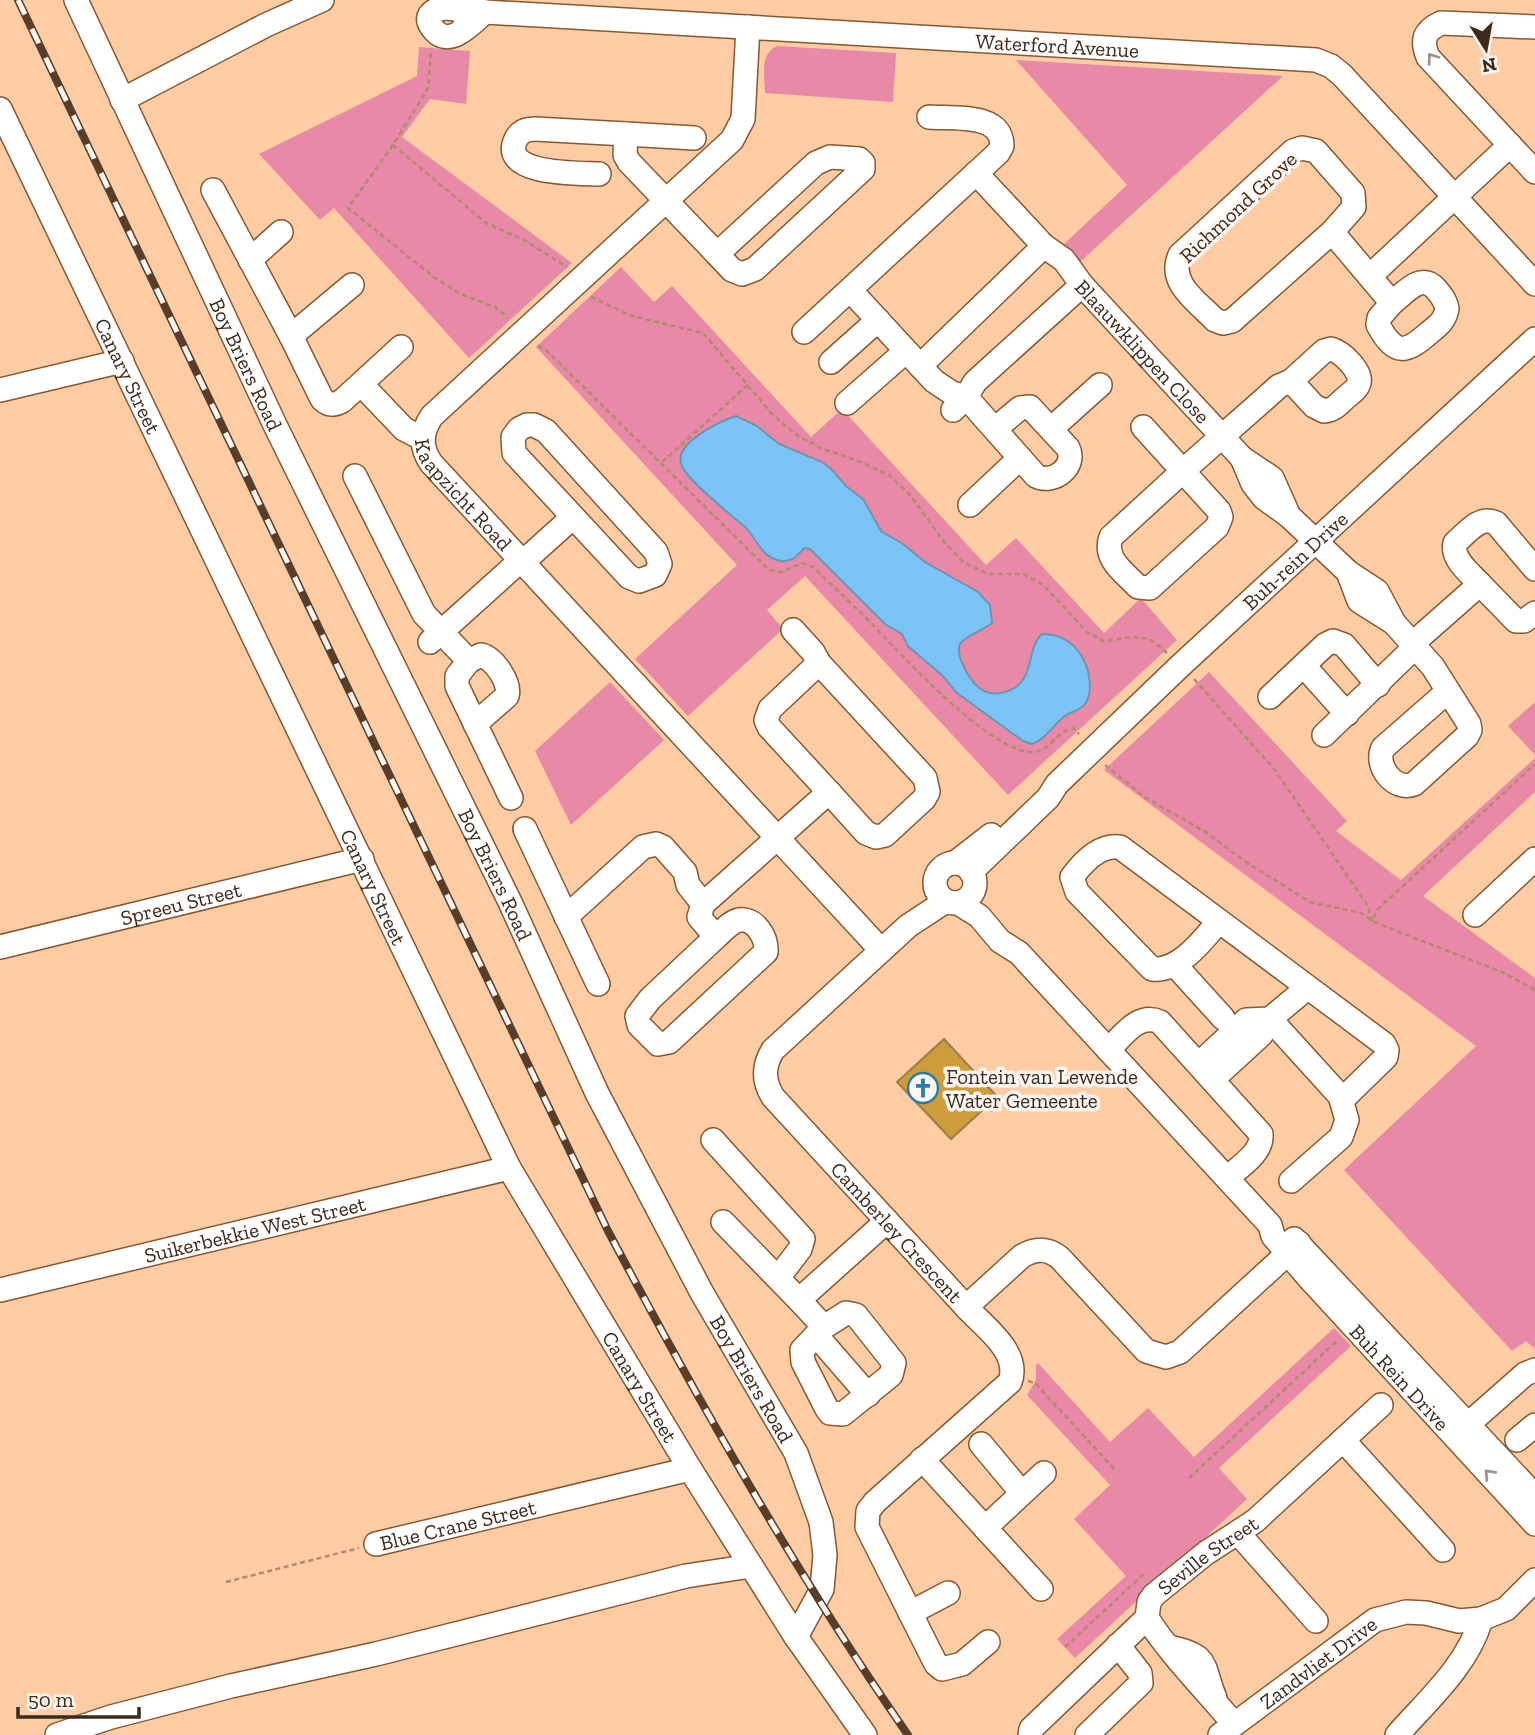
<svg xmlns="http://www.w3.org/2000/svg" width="1535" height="1735" font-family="'Zilla Slab',serif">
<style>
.green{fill:#e889a7}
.water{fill:#7dc4f6;stroke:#6a96b4;stroke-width:2}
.building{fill:#cf9c3c;stroke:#9c7e4a;stroke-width:2}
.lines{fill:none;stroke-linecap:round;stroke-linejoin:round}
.minor-casing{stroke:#855933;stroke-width:26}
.path{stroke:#b08a6b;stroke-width:2.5;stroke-dasharray:5 3.5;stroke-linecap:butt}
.minor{stroke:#fff;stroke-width:23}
.rail-casing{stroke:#563e2b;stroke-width:8}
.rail{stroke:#fdf7f3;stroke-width:5;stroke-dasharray:16;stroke-linecap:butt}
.oneway{stroke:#9e948c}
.labels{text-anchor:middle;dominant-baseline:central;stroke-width:7;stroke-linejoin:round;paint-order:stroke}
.street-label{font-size:21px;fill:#3e2a1a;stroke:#fdf7f3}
.poi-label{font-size:21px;fill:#3e2a1a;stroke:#fdf7f3;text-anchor:start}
</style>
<rect width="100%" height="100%" fill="#ffcca3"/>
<g class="green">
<path d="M777,46L896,53L893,102L765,93C765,76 759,54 777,46Z"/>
<path d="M419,47L470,51L466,104L430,99L402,137L572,263L469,358L334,208L320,220L259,154L417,76Z"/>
<path d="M1016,60L1283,76L1080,262L1064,244L1127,185Z"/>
<path d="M621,267L654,302L672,286L811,437L842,409L986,565L1016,538L1104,633L1141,598L1177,640L1008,795L805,576L767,610L783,629L688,716L635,659L737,565L536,347Z"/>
<path d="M1209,672L1347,821L1336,831L1401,880L1535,758V792L1423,896L1535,978V1349L1526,1341L1512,1351L1344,1170L1476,1046L1104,770Z"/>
<path d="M610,682L664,740L571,825L535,751Z"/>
<path d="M1535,702V755L1508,726Z"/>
<path d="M1334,1328L1351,1346L1219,1468L1247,1499L1075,1658L1057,1639L1126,1576L1074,1519L1110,1485L1027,1395L1036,1380V1365L1038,1363L1110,1442L1148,1408L1194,1457Z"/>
</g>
<path class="water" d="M736,416L757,426L779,444L822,462L831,469L847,487L863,499L881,531L903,544L925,562L978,592L990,605L992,623C985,629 962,638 960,644C955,658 972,685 984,691C994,696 1007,693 1016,687C1034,674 1027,648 1042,634C1071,634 1088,656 1090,684C1090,690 1089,700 1084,705C1080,710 1070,712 1065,716C1053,725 1046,739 1032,744L1023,741L957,693L943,676L908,646L902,634L885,624L810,549L804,548C797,557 789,564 777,560C760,555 756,537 744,526C730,514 689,482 682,466C671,444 721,421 736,416Z"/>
<path class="building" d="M944,1039L1002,1102L992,1111L987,1106L951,1139L897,1082Z"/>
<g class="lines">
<g class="minor-casing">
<g id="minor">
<path id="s1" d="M76,0L275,425L510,902L597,1093L702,1293L796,1453L821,1522L825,1555L822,1589L796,1637"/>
<path id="s2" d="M462,6L485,12L1316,60L1331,66L1342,75L1535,284"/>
<path id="s3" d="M748,27L743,119L732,140L432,416C421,432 420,447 431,463L881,950"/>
<path d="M1535,27L1441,23C1424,31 1421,40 1428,57L1535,172"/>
<path d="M463,29C482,0 407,2 435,31C451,48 473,22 485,12"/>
<path d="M122,100L266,25L322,0"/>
<path id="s4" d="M0,109L509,1168L690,1469L796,1637L865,1735"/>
<path d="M626,134L694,138"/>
<path d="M830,157L859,159L863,163V169L755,269L742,274L732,270L717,254L816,163Z"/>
<path d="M599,174C581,173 498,176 516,139C520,131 527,129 535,129L626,134L625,155L629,162L717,254"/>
<path d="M213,190L291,336L322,399C329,406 334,405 342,401L401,347"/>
<path d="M1332,232L1232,321L1223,323L1215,320C1198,302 1167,283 1180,255L1293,151L1302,148L1316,151L1353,193L1354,207L1332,232L1392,303C1405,293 1421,272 1436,289C1441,295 1446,301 1447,309C1445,320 1439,325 1430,332C1406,353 1396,357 1378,325L1379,318L1392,303"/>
<path id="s5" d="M1044,246L1064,260L1082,285L1242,458L1272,478L1289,516"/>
<path d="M250,260L281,232"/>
<path d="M1370,276L1510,145"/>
<path d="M851,291L934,381L952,393L966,397L1036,476C1054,485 1077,466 1068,448L1030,407L1020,408L995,429"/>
<path d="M804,332L998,153L1002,146C1002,112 952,119 929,117"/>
<path d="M291,336L352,285"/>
<path d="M1331,349C1342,352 1362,371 1359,383C1357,390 1348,395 1343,400C1337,406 1333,410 1324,411L1314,406L1291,381L1324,351Z"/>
<path d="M831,362L878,320"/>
<path d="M920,366L1044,246L976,173"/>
<path d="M362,385L404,429L423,439"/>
<path d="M0,390L122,361"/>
<path d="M847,403L906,351"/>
<path d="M953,410L966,397L975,382L1082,285"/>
<path d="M527,425H534L546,431L656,552L660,564L655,575L639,581L629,577L514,453L513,437L519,429Z"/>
<path d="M1143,427L1219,511L1221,517L1217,527L1150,588L1138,587C1124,572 1103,559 1111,537L1183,471C1215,442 1247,415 1279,386L1291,381"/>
<path d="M1051,429L1100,385"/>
<path d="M1242,458L1253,484L1264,498L1289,516L1348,572L1377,591L1394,623L1433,667L1469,724L1470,730L1467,736L1414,784C1395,792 1374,766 1383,748L1447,692"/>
<path d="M355,476L424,614L469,661L481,655C494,658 511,683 507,696L475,724"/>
<path d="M970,505L1020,458"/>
<path d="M523,562L573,517"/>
<path d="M1348,572L1359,601L1394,623"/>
<path d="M1479,583L1516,621H1524L1535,613"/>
<path d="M430,642L521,560"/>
<path d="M1412,644L1480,584C1470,573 1451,559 1455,543C1467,533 1479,515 1496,523L1535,569"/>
<path d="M469,661L457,676V686L511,798"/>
<path d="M819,663L770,709L766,720L769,727L829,792"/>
<path d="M1304,666L1347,714"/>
<path d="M1270,697L1325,645L1333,641L1344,645L1378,685"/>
<path d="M1324,735L1415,647"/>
<path d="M525,829L598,984"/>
<path d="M955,863L991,835"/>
<circle cx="955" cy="883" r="20"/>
<path id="s6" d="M971,872L1048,798L1057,784L1180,666L1535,339"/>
<path id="s7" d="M946,901L908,926L773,1050C763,1066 763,1081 773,1097L966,1307L1022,1256C1036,1248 1048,1248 1060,1258L1146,1351L1166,1357L1180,1352L1299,1243"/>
<path id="s8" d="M958,903L979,916L1000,941L1019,953L1270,1225L1273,1236L1309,1278L1535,1524"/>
<path d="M1475,915L1535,859"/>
<path d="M566,917L643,847L656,844L663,847L685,872L688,885L703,904"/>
<path d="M1219,921C1203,940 1179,972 1152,969L1077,892L1072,877C1083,862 1100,844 1120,847L1384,1044L1387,1050L1386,1057L1342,1100"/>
<path d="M716,937C723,931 730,922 739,920C756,918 767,938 766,952L669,1042L658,1044L639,1025L637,1016L650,999L716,937L699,917L703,904L829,792L866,833L876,837L885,835L924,799L928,792L925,778L819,663L813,652L793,630"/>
<path id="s9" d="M0,947L362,859"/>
<path d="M1175,965L1223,1018"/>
<path d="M1270,1019L1340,1096L1347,1120L1341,1137L1291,1181"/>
<path d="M1108,1050C1123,1036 1138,1012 1160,1022L1261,1134C1263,1153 1239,1167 1227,1178"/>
<path d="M1199,1064L1246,1020L1270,1019"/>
<path d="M1213,1079L1261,1035L1270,1019L1307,988"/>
<path d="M713,1140L803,1239L800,1249L778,1278"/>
<path d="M723,1222L799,1300L887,1221"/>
<path d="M1294,1239L1535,1496"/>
<path id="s10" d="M0,1290L509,1168"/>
<path d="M799,1300L824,1327L802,1350L803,1362L827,1409L830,1413L843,1414L891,1375L894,1363L856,1315L846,1313L824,1327"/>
<path d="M966,1307C984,1327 1021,1352 1010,1382L875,1502L868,1511L867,1527L936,1664L942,1669L962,1664L988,1642"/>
<path d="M816,1335L868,1395"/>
<path d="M1457,1434L1525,1374L1535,1370"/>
<path d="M1343,1440L1443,1550"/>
<path d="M1517,1440L1535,1425"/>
<path d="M981,1444L1022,1493"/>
<path d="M922,1459L1041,1589"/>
<path d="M985,1528L1044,1473"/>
<path d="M1238,1533L1316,1621"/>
<path id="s11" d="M376,1544L690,1469"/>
<path d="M910,1613L948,1593"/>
<path d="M1169,1647C1211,1656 1201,1664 1215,1698"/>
<path id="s12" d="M1234,1724C1205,1689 1172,1657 1147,1618L1149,1602L1154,1595L1206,1553L1255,1521L1381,1405"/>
<path d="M57,1735L111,1717L231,1686L376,1654L686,1576L751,1566"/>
<path d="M1030,1735L1031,1729L1147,1618"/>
<path d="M1087,1735L1141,1683L1140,1673L1118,1645"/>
<path id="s13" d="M1220,1735L1375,1620L1406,1612L1426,1613L1459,1621L1481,1619L1506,1609L1535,1580"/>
<path d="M1397,1735C1428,1700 1468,1665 1481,1619"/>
</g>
</g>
<g class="path">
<path d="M431,53L428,88L393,145L348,208L435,278L461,294L495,307L508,318"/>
<path d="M393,145L486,223L524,240L567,267"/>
<path d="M591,297L632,316L703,333L773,415L798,436L821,448L861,462L889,475L910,495L945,543L963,562L988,574H1024L1043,585L1087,632L1103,641L1134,637L1150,639L1167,653"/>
<path d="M538,346L545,349L769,570L782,572L802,563L813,567C832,585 852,604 871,623C901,654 991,754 1033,752C1051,751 1056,731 1073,728L1079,734"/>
<path d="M662,462L748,385"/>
<path d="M1194,679L1275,770L1368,906L1372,921L1377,910L1535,764"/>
<path d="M1105,765L1146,798L1204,831L1249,864L1310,902L1361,913L1372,921L1399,932L1502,972L1535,990"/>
<path d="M1028,1381L1035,1383L1116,1471"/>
<path d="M1189,1478L1338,1340"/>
<path d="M226,1582L359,1548"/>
<path d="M1065,1647L1145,1573"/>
</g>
<use href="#minor" class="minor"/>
<g class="rail-casing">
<path id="rail" d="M18,0L608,1231C700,1404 797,1575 908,1735"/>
</g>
<use href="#rail" class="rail"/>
</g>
<defs><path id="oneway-chevron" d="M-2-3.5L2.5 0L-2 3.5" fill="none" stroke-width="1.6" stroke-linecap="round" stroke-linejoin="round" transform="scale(1.75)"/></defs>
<g class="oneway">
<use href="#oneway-chevron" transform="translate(1432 58) rotate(-126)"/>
<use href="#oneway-chevron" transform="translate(1489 1474) rotate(-133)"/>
</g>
<defs>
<g id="church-ring" transform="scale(1.575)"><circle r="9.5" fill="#fdf7f3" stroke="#2a7bac" stroke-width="1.5"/><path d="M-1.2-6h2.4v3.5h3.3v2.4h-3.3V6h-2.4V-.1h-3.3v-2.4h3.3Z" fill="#2a7bac"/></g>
</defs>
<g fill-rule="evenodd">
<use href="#church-ring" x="923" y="1088"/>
</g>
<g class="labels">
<g class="street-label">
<text stroke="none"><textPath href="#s2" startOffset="597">Waterford Avenue</textPath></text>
<text transform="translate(1238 207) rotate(-43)">Richmond Grove</text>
<text stroke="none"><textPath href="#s5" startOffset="145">Blaauwklippen Close</textPath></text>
<text stroke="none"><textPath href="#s1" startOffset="402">Boy Briers Road</textPath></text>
<text stroke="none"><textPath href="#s4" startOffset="296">Canary Street</textPath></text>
<text stroke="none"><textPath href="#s3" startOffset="618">Kaapzicht Road</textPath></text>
<text stroke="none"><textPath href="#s6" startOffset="450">Buh-rein Drive</textPath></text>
<text stroke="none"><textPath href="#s1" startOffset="970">Boy Briers Road</textPath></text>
<text stroke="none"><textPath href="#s4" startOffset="863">Canary Street</textPath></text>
<text stroke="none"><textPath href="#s9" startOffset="186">Spreeu Street</textPath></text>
<text stroke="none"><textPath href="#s10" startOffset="262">Suikerbekkie West Street</textPath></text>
<text stroke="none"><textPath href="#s7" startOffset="462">Camberley Crescent</textPath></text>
<text stroke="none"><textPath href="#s8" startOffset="651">Buh Rein Drive</textPath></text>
<text stroke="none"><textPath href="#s1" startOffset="1536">Boy Briers Road</textPath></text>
<text stroke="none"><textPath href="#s4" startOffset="1430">Canary Street</textPath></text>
<text stroke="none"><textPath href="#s11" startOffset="84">Blue Crane Street</textPath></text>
<text stroke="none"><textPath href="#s12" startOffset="229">Seville Street</textPath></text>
<text stroke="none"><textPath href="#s13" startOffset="122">Zandvliet Drive</textPath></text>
</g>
<g class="poi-label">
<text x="946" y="1076">Fontein van Lewende<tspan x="946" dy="24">Water Gemeente</tspan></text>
</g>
</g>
<g transform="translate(1486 49) rotate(169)" stroke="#fdf7f3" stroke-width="5" paint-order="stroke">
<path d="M0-5L12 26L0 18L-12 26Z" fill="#3e2a1a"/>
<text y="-10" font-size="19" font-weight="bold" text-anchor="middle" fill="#3e2a1a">N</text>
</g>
<path d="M18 1707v10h121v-10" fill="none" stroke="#3e2a1a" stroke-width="3.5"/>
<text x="28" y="1707" font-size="21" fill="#3e2a1a" stroke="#fdf7f3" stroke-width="5" paint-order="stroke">50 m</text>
</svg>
